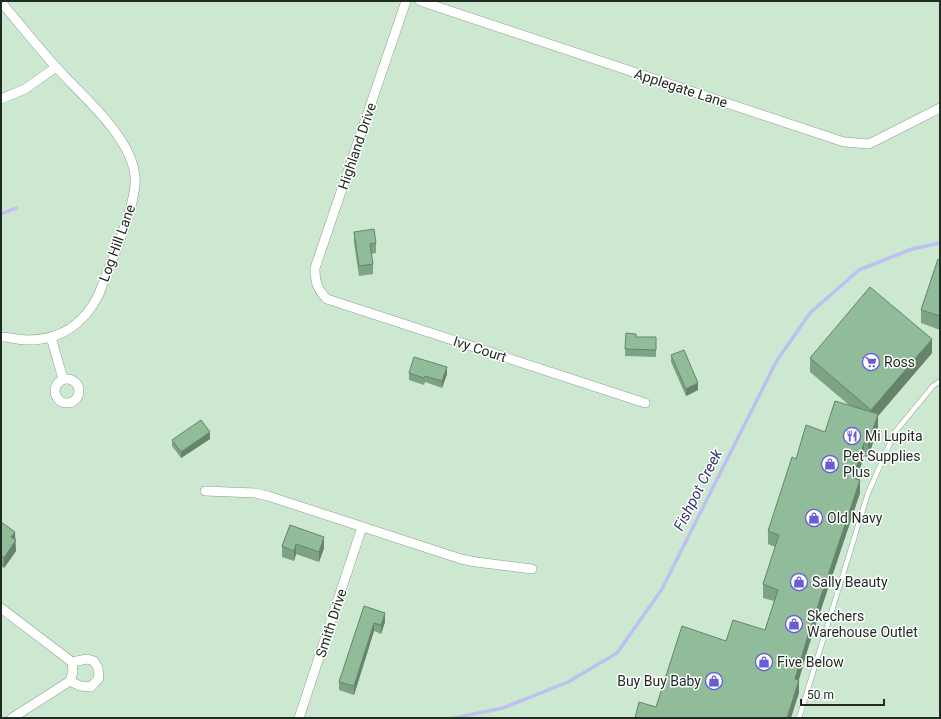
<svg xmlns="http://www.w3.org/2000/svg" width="941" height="719" font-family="Roboto,sans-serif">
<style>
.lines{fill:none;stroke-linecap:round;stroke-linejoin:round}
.stream{stroke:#bdc0f0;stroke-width:3.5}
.service-casing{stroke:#86a08a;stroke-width:5.5}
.minor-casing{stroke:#86a08a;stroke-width:10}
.service{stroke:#fff;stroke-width:4.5}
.minor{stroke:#fff;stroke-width:9}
.wall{fill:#7da284}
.shaded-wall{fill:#66846b}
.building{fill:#91bc99;stroke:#66846b}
.labels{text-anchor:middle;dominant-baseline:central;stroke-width:3;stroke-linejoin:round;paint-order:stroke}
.street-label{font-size:14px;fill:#202b22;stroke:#fff}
.poi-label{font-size:14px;fill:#202b22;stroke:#fff;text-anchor:start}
.water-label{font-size:15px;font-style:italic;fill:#36346e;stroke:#fff}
</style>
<rect width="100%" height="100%" fill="#cce8d1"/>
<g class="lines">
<g class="stream">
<path d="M1,214L16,208"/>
<path d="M454,718L503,708L568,682L617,653L662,589L776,362L810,313L859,270L912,249L940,243"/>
</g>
<g class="service-casing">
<path id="service" d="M799,718L868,493L895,432L933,386L940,381"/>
</g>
<g class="minor-casing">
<g id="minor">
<path d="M406,1L315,268C315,282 317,289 327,299L645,403"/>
<path d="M420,1L844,142L869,144L940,108"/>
<path d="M1,2C19,23 37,46 56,67C82,96 131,136 135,176C138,204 109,266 99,294C85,323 61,340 28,340C19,340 10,337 1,337"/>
<path d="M1,99L25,89L56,67"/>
<path d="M51,337L63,379"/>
<circle cx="67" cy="391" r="12"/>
<path d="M205,491L255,493L268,496L461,559L476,562L532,569"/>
<path d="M1,608L72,662"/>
<path d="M70,681L80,686L91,687L99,678L98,668L94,661L87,659L72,662"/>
<path d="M12,718L70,681L73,672L72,662"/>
<path d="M299,718L362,527"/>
</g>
</g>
<use href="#service" class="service"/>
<use href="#minor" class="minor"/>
</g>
<g class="wall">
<path d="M354,232L376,243V253L371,254L373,264V274L359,276L354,243Z"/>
<path d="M940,260V330L921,323V310Z"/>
<path d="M626,333L636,337H656V357L625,356Z"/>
<path d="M932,353L878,416V427L868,458L864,456L857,479L860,493L809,645L799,680V693L656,707L726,641L765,630L774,601L763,598V584L775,547L768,544V531L796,459L825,432L849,405L810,372V358Z"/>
<path d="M671,355L698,390L686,396L671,362Z"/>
<path d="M409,373L447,374L442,388L425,382L424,385L409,380Z"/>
<path d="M210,439L181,458L172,446V440Z"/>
<path d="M1,522L15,540L16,551L4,568L1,566Z"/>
<path d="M290,525L324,548L319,562L296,554L294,561L282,557V546Z"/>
<path d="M364,606L385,622L381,634L374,631L354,695L339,690V682Z"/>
</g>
<g class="shaded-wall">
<path d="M932,339V353L878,416V427L868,458V445L871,424V410Z"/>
<path d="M447,367V374L442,388V381Z"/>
<path d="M698,383V390L686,396V389Z"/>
<path d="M210,432V439L181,458V452Z"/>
<path d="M864,443V456L853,491V478Z"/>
<path d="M860,480V493L809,645L795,692V679L809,632Z"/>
<path d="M15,532L16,551L4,568V558L11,537Z"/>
<path d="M324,537V548L319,562V552Z"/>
<path d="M296,544V554L294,561V551Z"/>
<path d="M385,613V622L381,634V625Z"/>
<path d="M374,623V631L354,695V686Z"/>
<path d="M799,680V693L791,718H787Z"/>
</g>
<g class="building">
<path d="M374,229L376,243L370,244L373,264L359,266L354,232Z"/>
<path d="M938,259L940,260V316L921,310Z"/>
<path d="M870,287L932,339L871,410L810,358Z"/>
<path d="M626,333L636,334V337H656V350L625,349Z"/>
<path d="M684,350L698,383L686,389L671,355Z"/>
<path d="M414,357L447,367L442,381L425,376L424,378L409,373Z"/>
<path d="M835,401L878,414L868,445L864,443L853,478L860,480L809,632L795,679L799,680L787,718H635L639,702L656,707L682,626L726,641L733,620L765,630L778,590L763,584L779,535L768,531L792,457L796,459L806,425L825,432Z"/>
<path d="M201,420L210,432L181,452L172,440Z"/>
<path d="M1,522L15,532L11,537L16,540L4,558L1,555Z"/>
<path d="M290,525L324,537L319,552L296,544L294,551L282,546Z"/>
<path d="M364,606L385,613L381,625L374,623L354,686L339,682Z"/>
</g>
<defs>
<g id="supermarket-ring" transform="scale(0.9)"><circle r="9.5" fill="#fff" stroke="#665dd7" stroke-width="1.5"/><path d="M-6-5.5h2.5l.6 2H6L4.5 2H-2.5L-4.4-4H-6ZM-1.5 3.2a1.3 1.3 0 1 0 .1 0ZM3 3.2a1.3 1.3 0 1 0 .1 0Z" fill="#665dd7"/></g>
<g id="restaurant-ring" transform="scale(0.9)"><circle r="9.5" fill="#fff" stroke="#665dd7" stroke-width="1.5"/><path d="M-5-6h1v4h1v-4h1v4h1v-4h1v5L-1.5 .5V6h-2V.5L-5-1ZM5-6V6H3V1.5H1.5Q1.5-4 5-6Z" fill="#665dd7"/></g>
<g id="shop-ring" transform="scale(0.9)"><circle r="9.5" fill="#fff" stroke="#665dd7" stroke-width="1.5"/><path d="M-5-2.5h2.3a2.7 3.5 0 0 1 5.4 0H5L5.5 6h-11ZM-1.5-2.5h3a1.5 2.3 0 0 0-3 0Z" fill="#665dd7"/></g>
</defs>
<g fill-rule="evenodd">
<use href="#supermarket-ring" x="871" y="362"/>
<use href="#restaurant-ring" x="852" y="436"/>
<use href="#shop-ring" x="830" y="464"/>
<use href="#shop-ring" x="814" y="518"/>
<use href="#shop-ring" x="799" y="582"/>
<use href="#shop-ring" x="794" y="624"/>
<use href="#shop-ring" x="764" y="662"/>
<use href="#shop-ring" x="714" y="681"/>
</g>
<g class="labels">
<g class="street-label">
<text transform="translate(681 88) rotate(18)">Applegate Lane</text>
<text transform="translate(357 146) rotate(-71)">Highland Drive</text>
<text transform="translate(117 243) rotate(-70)">Log Hill Lane</text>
<text transform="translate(480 349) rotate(18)">Ivy Court</text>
<text transform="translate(331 623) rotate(-72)">Smith Drive</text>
</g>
<g class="poi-label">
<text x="884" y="362">Ross</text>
<text x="865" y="436">Mi Lupita</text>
<text x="843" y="456">Pet Supplies<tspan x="843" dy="16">Plus</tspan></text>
<text x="827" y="518">Old Navy</text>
<text x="812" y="582">Sally Beauty</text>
<text x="807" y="616">Skechers<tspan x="807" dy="16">Warehouse Outlet</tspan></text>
<text x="777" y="662">Five Below</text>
<text x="701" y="681" text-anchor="end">Buy Buy Baby</text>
</g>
<g class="water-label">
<text transform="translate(698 490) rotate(-63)">Fishpot Creek</text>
</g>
</g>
<rect width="941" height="719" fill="none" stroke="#202b22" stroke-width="4"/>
<path d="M801 699v6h83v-6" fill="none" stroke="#202b22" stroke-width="2"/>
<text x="807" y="699" font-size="12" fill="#202b22" stroke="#ffffff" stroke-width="3" paint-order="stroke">50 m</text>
</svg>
